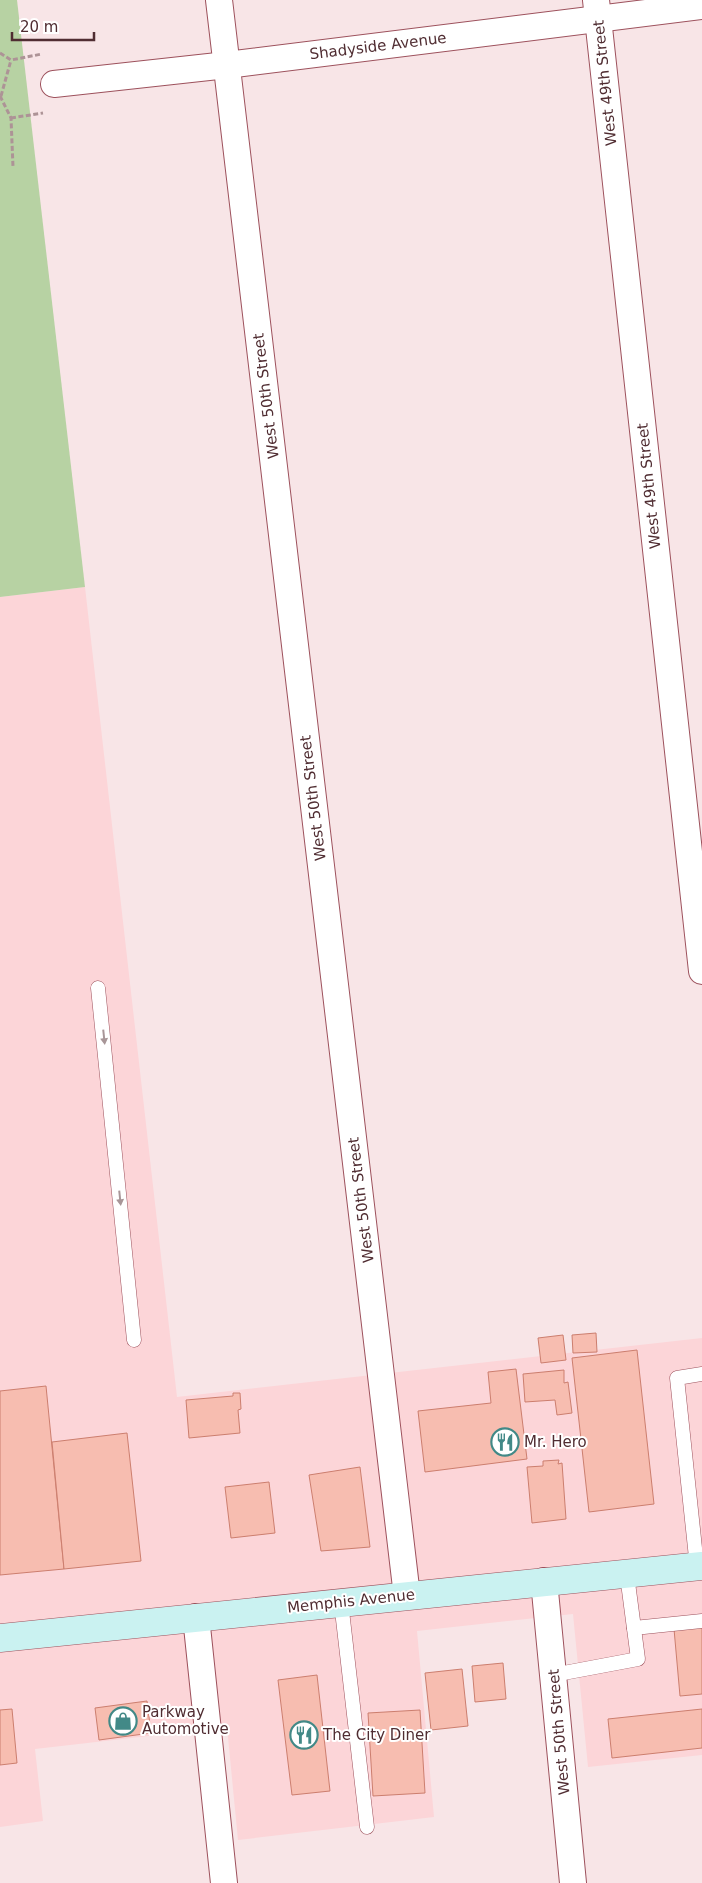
<svg xmlns="http://www.w3.org/2000/svg" width="702" height="1883" font-family="'DejaVu Sans',sans-serif">
<style>
.built{fill:#fcd5d8}
.green{fill:#b7d2a3}
.building{fill:#f7bdb0;stroke:#cc7e6e}
.lines{fill:none;stroke-linecap:round;stroke-linejoin:round}
.lane-casing{stroke:#9d515c;stroke-width:15}
.street-casing{stroke:#9d515c;stroke-width:28}
.secondary-casing{stroke:#9d515c;stroke-width:29}
.path{stroke:#ad9396;stroke-width:3;stroke-dasharray:5 2.5;stroke-linecap:butt}
.lane{stroke:#fff;stroke-width:14}
.street{stroke:#fff;stroke-width:26}
.secondary{stroke:#caf2f1;stroke-width:28}
.oneway{fill:#a89698}
.labels{text-anchor:middle;dominant-baseline:central;stroke-width:4;stroke-linejoin:round;paint-order:stroke}
.street-label{font-size:15px;fill:#502d32;stroke:#fff}
.poi-label{font-size:15px;fill:#502d32;stroke:#fff;text-anchor:start}
</style>
<rect width="100%" height="100%" fill="#f8e5e7"/>
<path class="built" d="M85,587L177,1397L702,1338V1755L588,1767L573,1614L417,1631L434,1817L238,1840L227,1727L35,1749L43,1821L0,1827V597Z"/>
<path class="green" d="M0,0H17L85,587L0,597Z"/>
<g class="building">
<path d="M596,1333L597,1352L573,1353L572,1335Z"/>
<path d="M563,1335L566,1360L541,1363L538,1338Z"/>
<path d="M637,1350L654,1504L589,1512L572,1358Z"/>
<path d="M516,1369L527,1459L425,1472L418,1411L491,1403L488,1372Z"/>
<path d="M564,1370V1383L568,1382L572,1413L557,1415L555,1400L525,1402L523,1374Z"/>
<path d="M46,1386L64,1569L0,1575V1391Z"/>
<path d="M233,1393H240L241,1409L238,1410L240,1433L189,1438L186,1400L233,1396Z"/>
<path d="M127,1433L141,1561L64,1569L52,1442Z"/>
<path d="M559,1460L558,1464L562,1463L566,1519L532,1523L527,1467L543,1466V1461Z"/>
<path d="M360,1467L370,1547L321,1551L309,1475Z"/>
<path d="M269,1482L275,1533L231,1538L225,1487Z"/>
<path d="M702,1626V1694L680,1696L674,1629Z"/>
<path d="M503,1663L506,1699L475,1702L472,1666Z"/>
<path d="M462,1669L468,1726L431,1730L425,1673Z"/>
<path d="M317,1675L330,1791L292,1795L278,1680Z"/>
<path d="M147,1701L151,1733L99,1740L95,1708Z"/>
<path d="M12,1709L17,1763L0,1765V1710Z"/>
<path d="M702,1709V1748L612,1758L608,1719Z"/>
<path d="M420,1710L425,1793L373,1796L368,1713Z"/>
</g>
<g class="lines">
<g class="lane-casing">
<g id="lane">
<path d="M98,988L134,1340"/>
<path d="M697,1567L677,1378L702,1374"/>
<path d="M341,1602L367,1827"/>
<path d="M634,1628L702,1621"/>
<path d="M553,1675L638,1659L627,1575"/>
</g>
</g>
<g class="street-casing">
<g id="street">
<path d="M219,0L407,1596"/>
<path d="M596,0L702,971"/>
<path d="M54,84L227,65L702,6"/>
<path d="M544,1581L573,1883"/>
<path d="M196,1617L224,1883"/>
</g>
</g>
<g class="secondary-casing">
<path id="secondary" d="M0,1638L702,1566"/>
</g>
<g class="path">
<path d="M0,53L11,60L42,54"/>
<path d="M0,96L11,118L13,167"/>
<path d="M1,96L11,60"/>
<path d="M11,118L43,113"/>
</g>
<use href="#lane" class="lane"/>
<use href="#street" class="street"/>
<use href="#secondary" class="secondary"/>
</g>
<defs><path id="oneway-solid" d="M-6-.8H1V-3.2L6.5 0L1 3.2V.8H-6Z" transform="scale(1.25)"/></defs>
<g class="oneway">
<use href="#oneway-solid" transform="translate(104 1037) rotate(84)"/>
<use href="#oneway-solid" transform="translate(120 1198) rotate(84)"/>
</g>
<defs>
<g id="restaurant-ring" transform="scale(1.4375)"><circle r="9.5" fill="#fff" stroke="#428987" stroke-width="1.5"/><path d="M-5-6h1v4h1v-4h1v4h1v-4h1v5L-1.5 .5V6h-2V.5L-5-1ZM5-6V6H3V1.5H1.5Q1.5-4 5-6Z" fill="#428987"/></g>
<g id="shop-ring" transform="scale(1.4375)"><circle r="9.5" fill="#fff" stroke="#428987" stroke-width="1.5"/><path d="M-5-2.5h2.3a2.7 3.5 0 0 1 5.4 0H5L5.5 6h-11ZM-1.5-2.5h3a1.5 2.3 0 0 0-3 0Z" fill="#428987"/></g>
</defs>
<g fill-rule="evenodd">
<use href="#restaurant-ring" x="505" y="1442"/>
<use href="#shop-ring" x="123" y="1721"/>
<use href="#restaurant-ring" x="304" y="1735"/>
</g>
<g class="labels">
<g class="street-label">
<text transform="translate(378 46) rotate(-7)">Shadyside Avenue</text>
<text transform="translate(605 83) rotate(-96)">West 49th Street</text>
<text transform="translate(266 396) rotate(-97)">West 50th Street</text>
<text transform="translate(649 486) rotate(-96)">West 49th Street</text>
<text transform="translate(313 798) rotate(-97)">West 50th Street</text>
<text transform="translate(361 1200) rotate(-97)">West 50th Street</text>
<text transform="translate(351 1601) rotate(-6)">Memphis Avenue</text>
<text transform="translate(559 1732) rotate(-95)">West 50th Street</text>
</g>
<g class="poi-label">
<text x="524" y="1442">Mr. Hero</text>
<text x="142" y="1712">Parkway<tspan x="142" dy="17">Automotive</tspan></text>
<text x="323" y="1735">The City Diner</text>
</g>
</g>
<path d="M12 32v8h82v-8" fill="none" stroke="#502d32" stroke-width="2.5"/>
<text x="20" y="32" font-size="15" fill="#502d32" stroke="#ffffff" stroke-width="4" paint-order="stroke">20 m</text>
</svg>
